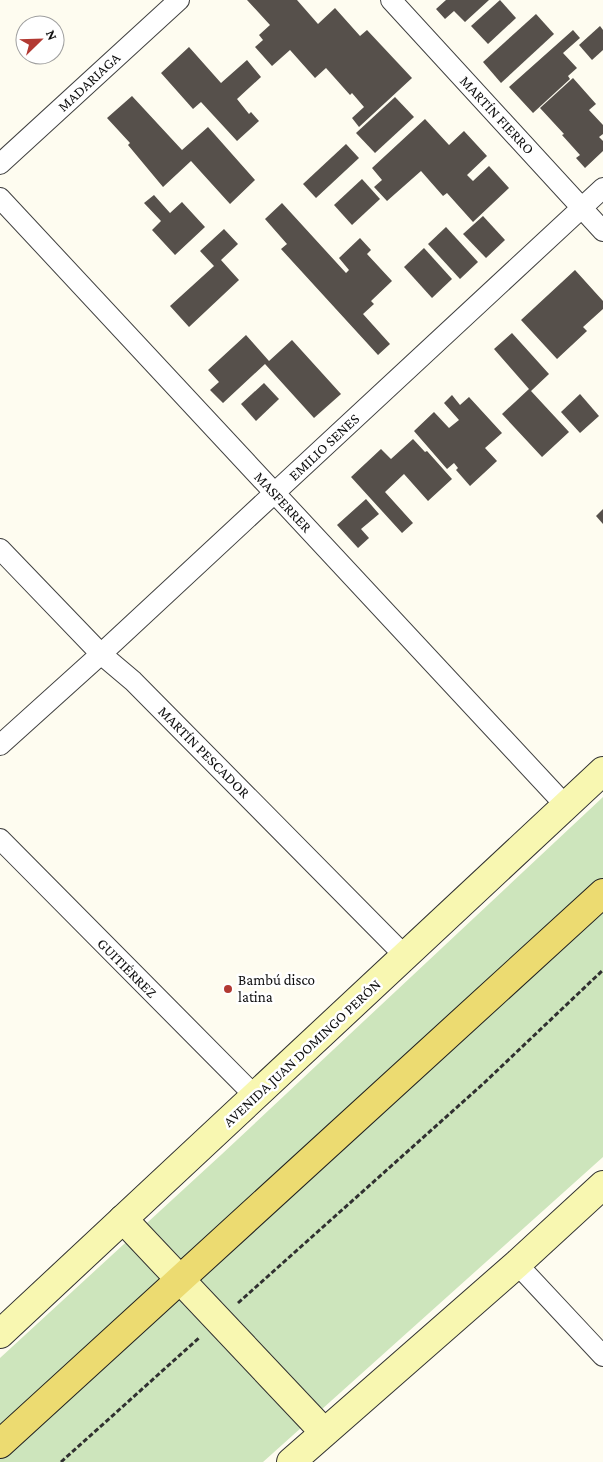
<svg xmlns="http://www.w3.org/2000/svg" width="603" height="1462" font-family="'Crimson Pro',serif">
<style>
.green{fill:#cde5bc}
.building{fill:#56504b}
.lines{fill:none;stroke-linecap:round;stroke-linejoin:round}
.street-casing{stroke:#414141;stroke-width:22}
.secondary-casing{stroke:#303030;stroke-width:30}
.primary-casing{stroke:#1f1f1f;stroke-width:30}
.path{stroke:#303030;stroke-width:3;stroke-dasharray:5 2.5;stroke-linecap:butt}
.street{stroke:#fff;stroke-width:20}
.secondary{stroke:#f8f7b1;stroke-width:28}
.primary{stroke:#ecdb71;stroke-width:28}
.poi-dot{fill:#b23932;stroke:#fff;stroke-width:2}
.labels{text-anchor:middle;dominant-baseline:central;stroke-width:5;stroke-linejoin:round;paint-order:stroke}
.street-label{font-size:15px;fill:#0e0e0e;stroke:#fff}
.poi-label{font-size:15px;fill:#0e0e0e;stroke:#fff;text-anchor:start}
</style>
<rect width="100%" height="100%" fill="#fefcf0"/>
<path class="green" d="M603,797V1157L263,1462H0V1358L222,1154Z"/>
<g class="building">
<path d="M247,0H297L318,24L335,8L360,36L367,30L412,78L359,127L352,118L364,107L352,93L350,95L326,68L315,78L290,50L272,66L255,47L263,40L259,35L270,25Z"/>
<path d="M446,0H489L465,22L454,11L445,19L436,9Z"/>
<path d="M500,0L516,18L488,44L471,26Z"/>
<path d="M536,14L554,34L501,83L483,62Z"/>
<path d="M600,26L603,30V50L592,60L579,45Z"/>
<path d="M573,30L580,38L563,53L577,68L568,76L570,79L533,113L509,87Z"/>
<path d="M189,47L221,83L247,60L261,77L237,99L249,114L251,112L259,121L237,141L201,102L193,109L161,73Z"/>
<path d="M573,78L596,104L589,110L603,125V134L599,137L603,141V151L585,168L576,158L580,155L562,135L564,134L540,108Z"/>
<path d="M132,96L182,150L208,127L255,180L230,204L191,161L163,187L128,145L130,143L107,118Z"/>
<path d="M395,97L414,117L375,153L356,133Z"/>
<path d="M425,119L449,145L464,131L487,156L467,175L473,181L489,166L509,188L473,222L447,193L443,196L421,171L387,201L374,187L382,180L372,168Z"/>
<path d="M346,144L359,158L316,198L303,184Z"/>
<path d="M362,179L380,199L352,225L334,205Z"/>
<path d="M154,195L170,213L182,202L205,227L175,255L152,230L161,221L144,203Z"/>
<path d="M282,203L346,273L349,270L339,258L360,238L371,250L367,254L392,281L371,301L374,304L363,314L390,344L378,355L281,249L287,244L265,219Z"/>
<path d="M483,216L505,240L486,258L463,234Z"/>
<path d="M446,227L478,262L460,279L428,244Z"/>
<path d="M224,229L238,244L221,260L239,280L189,327L170,306L214,266L200,251Z"/>
<path d="M424,248L452,279L432,298L404,267Z"/>
<path d="M575,270L603,301V309L583,327L587,331L557,359L521,320Z"/>
<path d="M512,333L549,374L531,391L569,432L542,457L502,414L529,389L494,349Z"/>
<path d="M246,335L269,361L292,340L341,394L314,418L265,364L223,403L210,390L219,382L208,370Z"/>
<path d="M264,383L279,399L256,421L241,404Z"/>
<path d="M580,394L599,416L580,433L561,412Z"/>
<path d="M452,395L460,405L469,397L502,433L485,448L497,461L470,486L456,470L458,468L454,463L447,469L414,431L434,412L449,428L459,420L444,403Z"/>
<path d="M413,439L425,452L427,451L452,479L428,501L404,474L385,492L413,523L402,533L351,477L381,449L391,459Z"/>
<path d="M366,499L379,514L361,529L369,538L358,548L337,525Z"/>
<path d="M603,509V524L596,516Z"/>
</g>
<g class="lines">
<g class="street-casing">
<g id="street">
<path d="M391,0L603,231"/>
<path d="M0,164L179,0"/>
<path d="M0,198L566,806"/>
<path d="M0,549L101,654L133,681L405,956"/>
<path d="M0,745L101,654L603,188"/>
<path d="M0,839L255,1096"/>
<path d="M517,1264L603,1356"/>
</g>
</g>
<g class="secondary-casing">
<g id="secondary">
<path d="M123,1219L324,1432"/>
<path d="M0,1334L603,771"/>
<path d="M291,1462L517,1264L603,1185"/>
</g>
</g>
<g class="primary-casing">
<path id="primary" d="M0,1444L603,893"/>
</g>
<g class="path">
<path d="M238,1303L484,1083L603,970"/>
<path d="M61,1462L200,1337"/>
</g>
<use href="#street" class="street"/>
<use href="#secondary" class="secondary"/>
<use href="#primary" class="primary"/>
</g>
<circle class="poi-dot" cx="228" cy="989" r="5"/>
<g class="labels">
<g class="street-label">
<text transform="translate(89 82) rotate(-43)">MADARIAGA</text>
<text transform="translate(497 115) rotate(47)">MARTÍN FIERRO</text>
<text transform="translate(324 447) rotate(-43)">EMILIO SENES</text>
<text transform="translate(283 502) rotate(47)">MASFERRER</text>
<text transform="translate(204 752) rotate(45)">MARTÍN PESCADOR</text>
<text transform="translate(127 968) rotate(45)">GUITIÉRREZ</text>
<text transform="translate(302 1053) rotate(-43)">AVENIDA JUAN DOMINGO PERÓN</text>
</g>
<g class="poi-label">
<text x="238" y="980">Bambú disco<tspan x="238" dy="17">latina</tspan></text>
</g>
</g>
<g transform="translate(40 40) rotate(67)"><circle r="24" fill="#ffffff" stroke="#9f9f9f"/>
<path d="M0-4L9 19L0 12L-9 19Z" fill="#b23932"/>
<text y="-8" font-size="14" font-weight="bold" text-anchor="middle" fill="#0e0e0e">N</text>
</g>
</svg>
